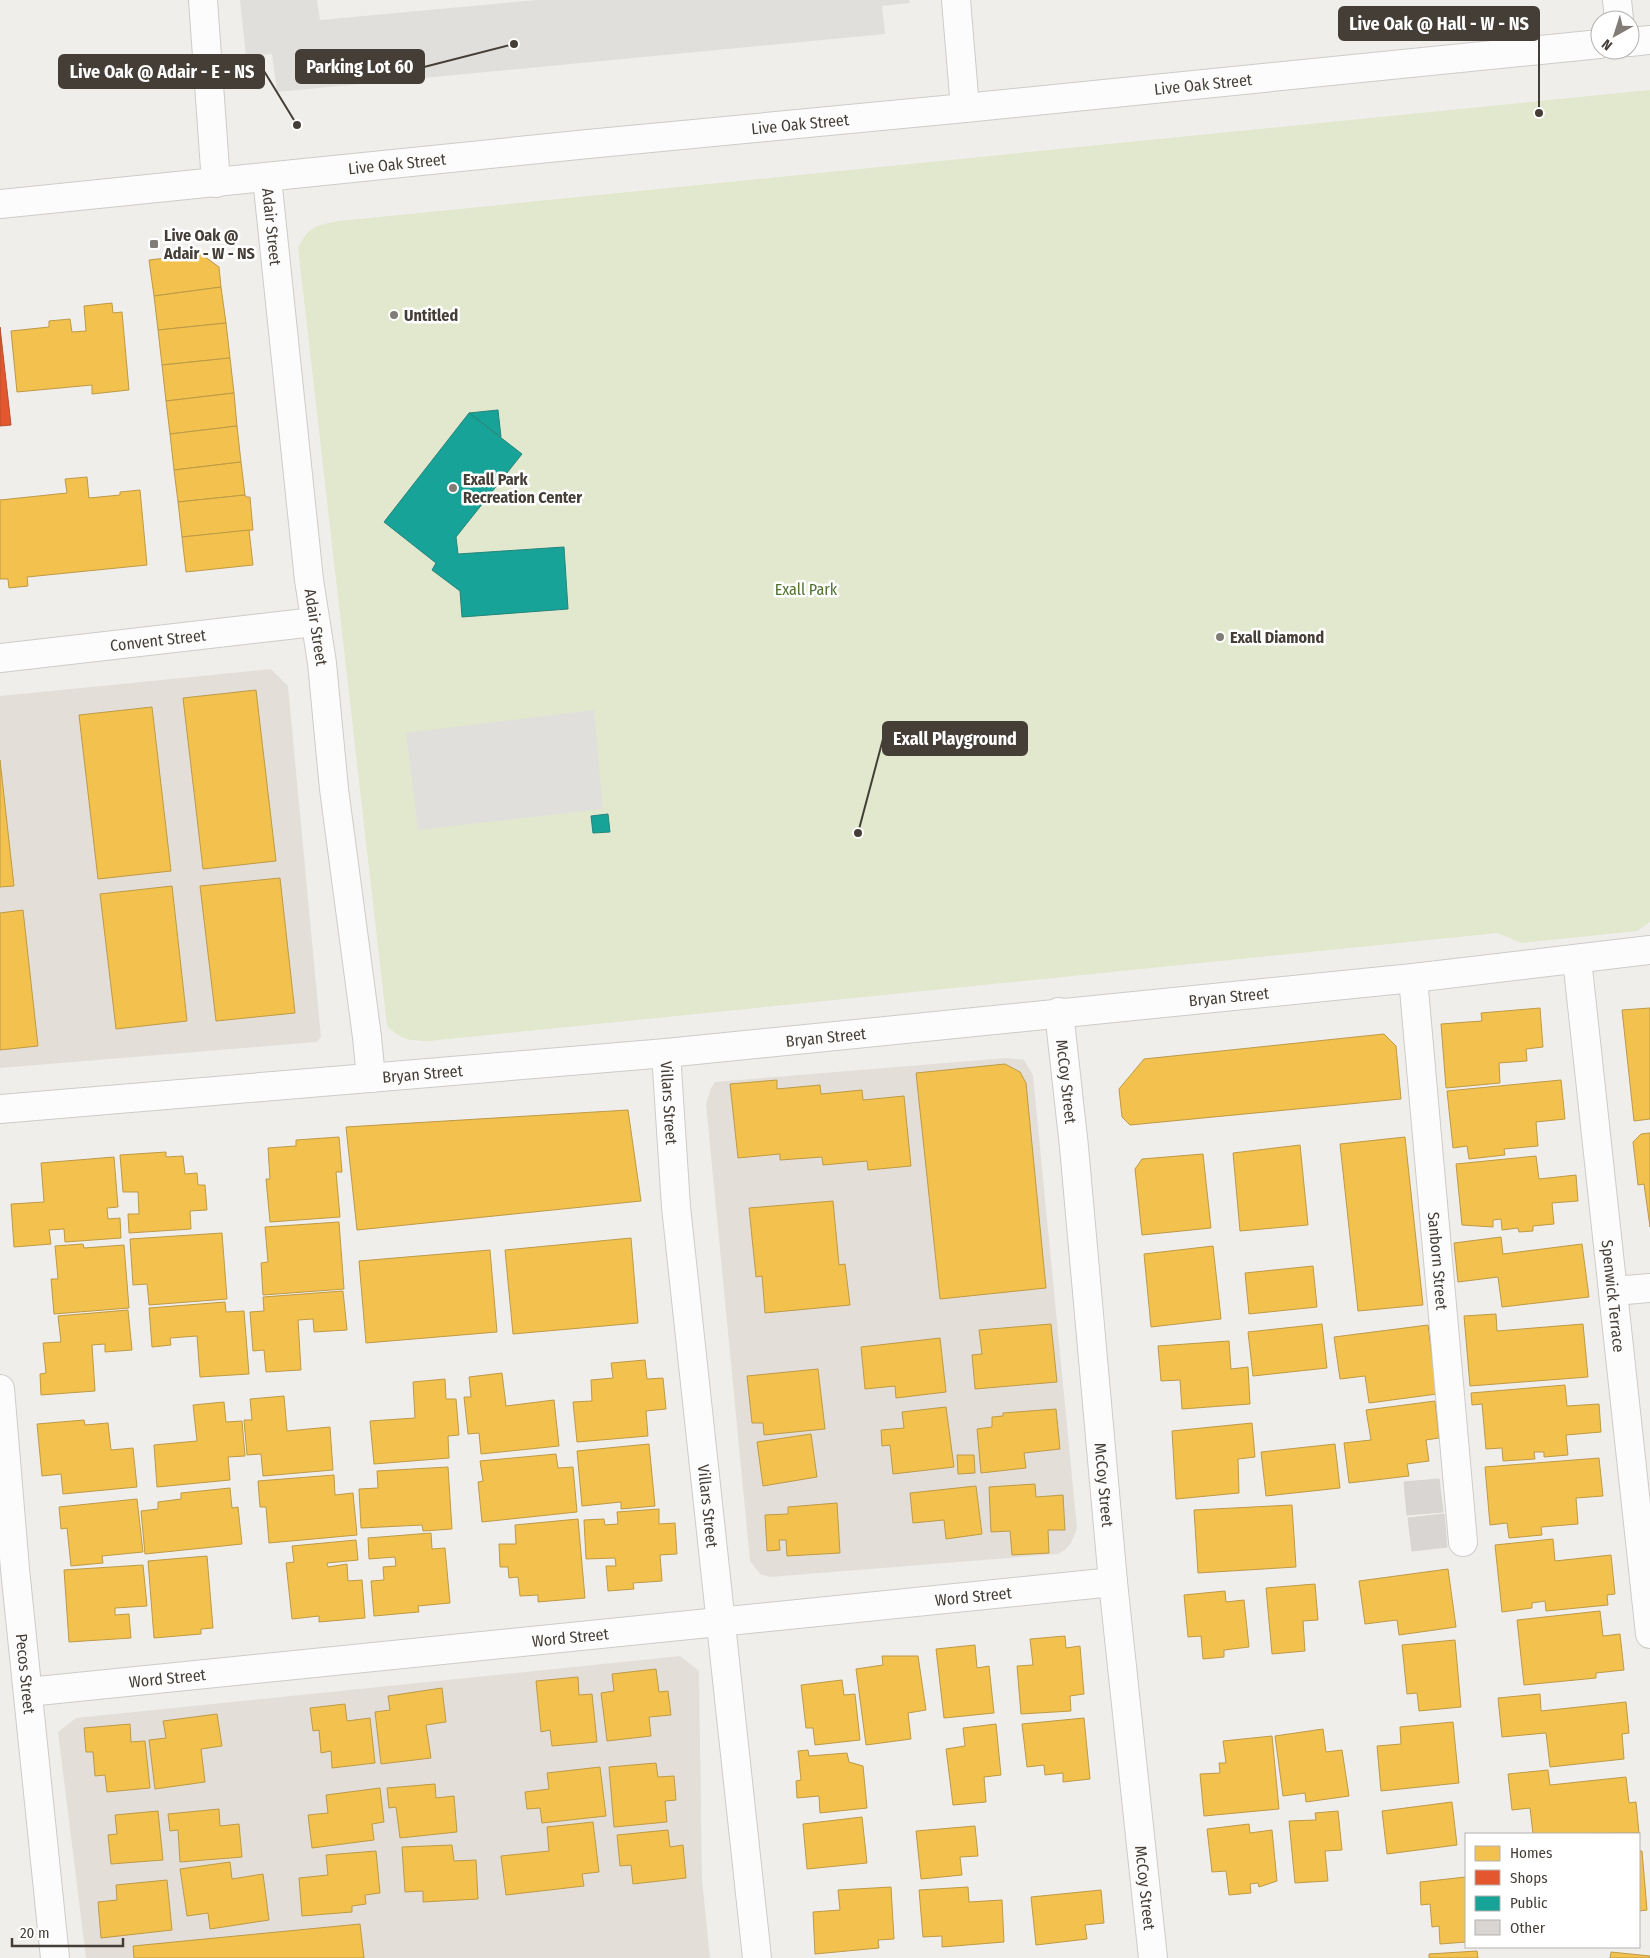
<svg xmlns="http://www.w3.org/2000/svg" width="1650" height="1958" font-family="'Fira Sans Condensed',sans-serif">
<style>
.residential{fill:#e3dfd8}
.green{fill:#e1e8cd}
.parking{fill:#e1dfdc}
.homes{fill:#f2c14e;stroke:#be9a47}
.shops{fill:#e4572e;stroke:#b45031}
.public{fill:#17a398;stroke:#25857b}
.building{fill:#d8d5d2;stroke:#d8d5d1}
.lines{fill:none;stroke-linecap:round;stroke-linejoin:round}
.minor-casing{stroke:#cecbc8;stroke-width:30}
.tertiary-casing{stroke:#cecbc8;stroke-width:30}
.minor{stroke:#fdfcfc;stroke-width:28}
.tertiary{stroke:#fdfcfc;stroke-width:28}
.poi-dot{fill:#817c76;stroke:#fff;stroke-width:2}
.labels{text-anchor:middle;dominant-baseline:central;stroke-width:5;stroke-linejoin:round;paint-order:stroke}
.street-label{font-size:16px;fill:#453e37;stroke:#fff}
.poi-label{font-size:16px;font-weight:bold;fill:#453e37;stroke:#fff;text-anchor:start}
.park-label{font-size:16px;fill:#51732f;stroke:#fff}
.leader{fill:none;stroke:#453e37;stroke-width:2}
.callout-dot{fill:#453e37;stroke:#fff;stroke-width:2}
.callout{fill:#453e37;stroke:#453e37;stroke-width:2}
.callout-label{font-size:18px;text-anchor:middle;font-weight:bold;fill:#fff}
</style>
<rect width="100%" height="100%" fill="#f0eeeb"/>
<g class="residential">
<path d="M271,669L288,686L321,1037L317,1042L0,1068V696Z"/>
<path d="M1006,1058L1024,1060L1033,1075L1077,1528L1071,1543L1065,1550L1058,1554L770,1577L760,1574L750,1561L706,1104L711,1088L715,1082Z"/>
<path d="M680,1656L699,1671L702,1880L710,1958H86L58,1732L76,1718Z"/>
</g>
<path class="green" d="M1650,90V922L1637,931L1521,943L1498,933L429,1041C410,1041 402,1040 387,1026L298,247C311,225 315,226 339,221Z"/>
<g class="parking">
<path d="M240,0H317L320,20L536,0H909L910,3L882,6L885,34L277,92L272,54L246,56Z"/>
<path d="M594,710L603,809L418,830L406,733Z"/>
</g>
<g class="homes">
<path d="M201,254L219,267L221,287L154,296L149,260Z"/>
<path d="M221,287L226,323L158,330L154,296Z"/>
<path d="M112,303L113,313L122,312L129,390L92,394V385L17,392L11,331L49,327V321L70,319L72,332L86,331L84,306Z"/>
<path d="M226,323L230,358L162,365L158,330Z"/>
<path d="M230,358L234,393L166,401L162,365Z"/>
<path d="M234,393L237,426L170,434L166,401Z"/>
<path d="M237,426L241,462L174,470L170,434Z"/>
<path d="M241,462L245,495L178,502L174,470Z"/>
<path d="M87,477L89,498L120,495V492L140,490L147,565L27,577L28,586L9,588L8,579H0V500L67,493L65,479Z"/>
<path d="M245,495L246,497H250L253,530L182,537L178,502Z"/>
<path d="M249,530L253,565L186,572L182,537Z"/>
<path d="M256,690L276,861L203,869L183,698Z"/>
<path d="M152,707L171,871L98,879L79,715Z"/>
<path d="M0,760L14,886L0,887Z"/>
<path d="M280,878L295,1013L216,1021L200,886Z"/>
<path d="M172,886L187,1021L116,1029L100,894Z"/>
<path d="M23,910L38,1046L0,1050V913Z"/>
<path d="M1540,1008L1543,1047L1526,1049L1527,1061L1499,1063L1500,1083L1446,1088L1441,1024L1482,1021L1481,1013Z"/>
<path d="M1650,1008V1119L1634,1121L1622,1010Z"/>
<path d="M1384,1034L1396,1046L1401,1099L1130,1125L1122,1117L1119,1089L1144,1059Z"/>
<path d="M1005,1064L1020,1072L1026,1083L1046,1288L940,1299L916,1073Z"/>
<path d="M777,1080V1089L820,1085L821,1094L862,1090L863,1100L904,1096L911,1166L868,1170L867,1161L823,1165L822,1157L780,1160V1154L738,1158L730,1084Z"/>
<path d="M1561,1080L1565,1119L1536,1122L1538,1146L1504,1149L1505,1155L1469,1159L1467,1146L1453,1148L1447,1091Z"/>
<path d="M628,1110L641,1201L357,1230L346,1127Z"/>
<path d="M1650,1133V1227L1644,1184L1638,1185L1633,1142L1641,1134Z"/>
<path d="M339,1137L342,1172H336L340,1217L270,1222L266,1179H270L268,1148L296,1146V1140Z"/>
<path d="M1405,1137L1423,1305L1358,1311L1340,1144Z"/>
<path d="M1300,1145L1308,1225L1240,1231L1233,1153Z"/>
<path d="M166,1152V1157L183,1156L185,1174L197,1173L198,1185H205L207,1210L190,1211L191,1229L129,1233L128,1214H139L138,1192H123L120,1155Z"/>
<path d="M1203,1154L1211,1228L1142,1235L1135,1169L1142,1159Z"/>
<path d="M1536,1156L1539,1179L1576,1175L1578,1201L1552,1203L1554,1224L1533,1226V1231L1519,1232L1518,1228L1502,1230L1501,1219L1493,1220V1227L1462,1225L1456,1164Z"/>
<path d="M114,1157L118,1207L107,1208L108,1219L120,1218L121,1238L65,1242L64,1229L49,1230L51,1244L14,1247L11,1204L44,1202L41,1163Z"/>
<path d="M833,1201L839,1265L845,1264L850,1305L765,1313L762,1276L756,1277L749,1208Z"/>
<path d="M339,1222L344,1289L263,1295L261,1263L268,1262L265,1227Z"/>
<path d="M222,1233L227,1299L149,1305L147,1284L133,1285L130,1239Z"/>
<path d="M1501,1237L1503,1254L1582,1244L1589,1297L1502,1307L1498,1277L1458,1282L1454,1243Z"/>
<path d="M631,1238L638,1323L513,1334L505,1250Z"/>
<path d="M83,1244L84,1248L124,1245L129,1308L54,1314L51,1279H58L55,1246Z"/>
<path d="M1213,1246L1221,1319L1151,1327L1144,1254Z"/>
<path d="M490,1250L497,1332L366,1343L359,1261Z"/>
<path d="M1313,1266L1317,1307L1249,1314L1245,1273Z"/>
<path d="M343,1291L347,1330L314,1332L313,1319L298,1320L301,1370L266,1372L264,1350L253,1351L250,1312L264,1311L263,1297Z"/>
<path d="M225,1302L226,1312L244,1311L249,1374L200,1377L197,1336L170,1338L171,1345L152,1347L149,1308Z"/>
<path d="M128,1310L132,1350L105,1352V1344L92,1345L95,1391L41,1395L40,1374L46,1373L43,1343L61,1342L58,1316Z"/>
<path d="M1496,1314L1497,1331L1583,1324L1588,1377L1470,1386L1464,1316Z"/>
<path d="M1051,1324L1057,1382L975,1389L972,1355L982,1354L979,1330Z"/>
<path d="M1322,1324L1327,1368L1253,1376L1248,1332Z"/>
<path d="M1428,1325L1437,1394L1369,1403L1365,1376L1340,1379L1334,1337Z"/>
<path d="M940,1338L946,1392L896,1398L895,1386L865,1389L861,1347Z"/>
<path d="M1229,1341L1231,1369L1248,1367L1250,1404L1182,1409L1180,1380L1161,1381L1158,1346Z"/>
<path d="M645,1360L647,1379L663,1378L666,1409L646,1411L648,1436L577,1442L573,1402L592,1401L591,1380L613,1378L611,1363Z"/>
<path d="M818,1369L825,1429L764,1435L763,1423H752L747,1376Z"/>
<path d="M502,1373L506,1406L554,1400L559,1446L481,1454L479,1433L468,1434L464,1397H471L469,1377Z"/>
<path d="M445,1379L446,1399H456L459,1435L448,1436L449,1458L374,1464L370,1421L415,1418L413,1382Z"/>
<path d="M1565,1385L1567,1406L1599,1404L1601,1432L1566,1435L1568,1455L1544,1457V1452H1534L1535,1459L1503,1461L1502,1448L1486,1449L1482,1404L1472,1405L1471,1393Z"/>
<path d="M284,1396L287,1431L330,1427L333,1470L263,1476L261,1454L247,1455L244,1420H252L250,1399Z"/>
<path d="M1435,1401L1439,1438L1426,1440L1429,1461L1407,1464L1409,1476L1349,1483L1344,1443L1371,1440L1366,1410Z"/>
<path d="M224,1402L226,1422L242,1421L245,1456L228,1457L230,1480L157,1487L154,1445L197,1441L193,1405Z"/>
<path d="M946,1407L954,1467L893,1474L890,1445L882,1446L881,1430L904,1428L902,1412Z"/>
<path d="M1056,1409L1060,1449L1024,1453L1026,1468L981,1473L977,1429L992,1427V1417L1003,1416V1413Z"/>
<path d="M84,1420L85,1425L108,1423L111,1450L133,1448L137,1487L63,1494L61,1474L42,1476L37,1424Z"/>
<path d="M1252,1423L1255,1457L1238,1459L1239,1493L1176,1499L1172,1431Z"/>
<path d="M811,1434L817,1477L763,1486L757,1442Z"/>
<path d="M649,1444L655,1506L621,1509V1502L582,1506L577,1451Z"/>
<path d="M1335,1444L1340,1488L1266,1496L1261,1452Z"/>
<path d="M556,1454L558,1468L573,1467L577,1512L482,1522L478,1482L483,1481L480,1461Z"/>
<path d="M957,1455H974L975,1473L958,1474Z"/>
<path d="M1599,1458L1603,1496L1576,1498L1578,1524L1541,1527L1542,1535L1509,1538L1507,1523L1490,1525L1485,1467Z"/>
<path d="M448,1467L452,1529L423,1531L422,1525L361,1528L359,1489L378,1488L377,1471Z"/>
<path d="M334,1475L335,1495L353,1493L357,1535L269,1543L266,1507H260L258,1481Z"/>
<path d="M1035,1484L1036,1497L1063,1495L1065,1530H1048L1049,1553L1012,1555L1010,1531L991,1532L989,1487Z"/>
<path d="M976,1486L982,1534L946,1539L944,1520L913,1523L910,1493Z"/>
<path d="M230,1488L232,1508L238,1507L242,1544L145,1554L141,1511L158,1509V1502L181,1499V1493Z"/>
<path d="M137,1499L143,1552L102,1556L103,1563L71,1566L67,1528L61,1529L59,1507Z"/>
<path d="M837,1503L840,1553L787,1556L786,1540H779L780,1550L767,1551L765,1515L788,1514V1507Z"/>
<path d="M1292,1505L1296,1567L1198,1573L1194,1510Z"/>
<path d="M659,1509V1524L675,1523L677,1554L660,1555L662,1581L633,1583L634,1589L608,1591L606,1566H616L615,1558L586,1559L584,1520L604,1519L605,1525L618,1524L617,1512Z"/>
<path d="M578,1519L585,1598L538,1602V1595L520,1596L518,1577L509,1578L508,1567H500L499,1544H516L515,1525Z"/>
<path d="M431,1533L432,1549L445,1548L450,1603L418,1606L419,1612L374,1616L371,1581L384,1580L383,1567L396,1566L395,1557L369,1559L368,1538Z"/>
<path d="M1553,1539L1555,1561L1611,1555L1615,1594L1607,1595L1608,1605L1546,1611L1545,1601L1532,1603V1608L1502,1612L1495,1545Z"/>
<path d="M356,1540L358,1560L327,1563L328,1567L347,1564L348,1581L362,1580L365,1618L319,1622V1616L292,1619L286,1563L294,1562L292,1546Z"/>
<path d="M207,1556L213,1628L201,1629V1634L154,1638L148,1561Z"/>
<path d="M143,1565L147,1606L115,1608V1615L129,1614L131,1638L69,1642L64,1570Z"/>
<path d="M1448,1569L1456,1627L1399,1635L1397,1620L1365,1624L1359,1581Z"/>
<path d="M1315,1584L1318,1620L1303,1621L1305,1651L1272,1654L1266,1588Z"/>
<path d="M1225,1591L1226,1602L1244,1600L1249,1647L1224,1650V1657L1203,1659L1201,1636L1188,1637L1184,1595Z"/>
<path d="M1600,1611L1603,1636L1620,1634L1624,1670L1596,1673V1678L1524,1685L1517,1620Z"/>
<path d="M1065,1636L1066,1648L1080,1646L1084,1694L1070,1696L1071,1711L1021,1714L1017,1666L1033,1665L1030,1639Z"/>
<path d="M1455,1640L1461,1707L1419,1711L1417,1693L1407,1694L1402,1645Z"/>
<path d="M975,1645L977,1668L989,1666L994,1713L944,1718L936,1649Z"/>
<path d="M882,1656H918L926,1710L908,1713L911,1739L866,1745L856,1669L883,1665Z"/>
<path d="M656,1669L659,1692L668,1691L671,1715L649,1717L651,1736L607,1741L601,1693L614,1691L612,1674Z"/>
<path d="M578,1677L579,1695L592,1694L597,1742L552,1746L550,1730L541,1732L536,1681Z"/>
<path d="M842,1680L844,1695L855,1694L860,1740L815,1745L813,1728H806L801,1685Z"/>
<path d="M442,1688L446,1722L426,1725L431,1758L381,1764L375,1712L390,1710L388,1696Z"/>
<path d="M1540,1694L1541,1711L1626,1702L1629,1733L1622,1734L1624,1759L1550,1767L1546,1733L1502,1737L1498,1698Z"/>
<path d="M345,1704L347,1721L370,1718L375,1763L332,1768L331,1751L321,1753L319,1730L313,1731L310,1708Z"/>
<path d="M217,1714L222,1746L201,1749L205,1782L155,1789L149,1740L166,1738L163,1721Z"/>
<path d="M1084,1718L1090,1779L1063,1782V1773L1045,1775L1044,1765L1027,1767L1022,1724Z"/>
<path d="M1453,1722L1459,1783L1381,1791L1377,1746L1401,1744L1400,1727Z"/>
<path d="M130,1724L131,1742L145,1741L150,1788L107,1792L105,1775L95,1776L93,1752H86L84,1728Z"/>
<path d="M996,1724L1001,1775L984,1777L986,1802L953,1805L946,1749L965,1746L963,1728Z"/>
<path d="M1323,1729L1326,1752L1342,1750L1349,1796L1306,1802L1305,1793L1283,1796L1275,1736Z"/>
<path d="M1272,1736L1279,1809L1204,1816L1200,1774L1220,1773L1219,1763H1226L1223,1741Z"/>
<path d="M808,1750L809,1756L847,1753L849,1762L863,1766L867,1808L820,1813L819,1796L797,1798L796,1781L801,1780L798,1751Z"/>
<path d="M656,1763L658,1777L674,1776L676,1800L665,1801L667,1822L614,1827L609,1767Z"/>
<path d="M600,1767L606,1816L542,1823L540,1808L527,1809L525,1792L549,1789L547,1773Z"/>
<path d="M1548,1770L1550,1785L1626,1777L1629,1803L1636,1802L1639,1833L1533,1834L1530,1808L1512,1810L1508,1774Z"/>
<path d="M435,1784L436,1798L454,1796L457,1832L400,1838L396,1807L389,1808L387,1788Z"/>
<path d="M380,1788L384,1822L372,1824L374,1840L312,1848L308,1815L328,1813L326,1795Z"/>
<path d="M1452,1802L1457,1845L1387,1854L1382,1811Z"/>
<path d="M219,1809L220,1826L239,1824L242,1857L180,1862L178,1830L170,1831L168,1814Z"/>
<path d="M158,1811L163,1860L111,1864L108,1835L117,1834L115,1815Z"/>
<path d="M1338,1811L1342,1850L1325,1851L1328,1881L1295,1883L1289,1821L1316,1820L1315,1813Z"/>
<path d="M862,1817L867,1863L807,1869L803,1824Z"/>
<path d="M593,1822L599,1872L582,1874L584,1886L506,1895L501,1856L549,1851L547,1827Z"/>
<path d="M1249,1824L1250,1833L1272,1830L1277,1881L1259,1887L1258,1883L1250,1884L1251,1893L1229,1895L1226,1871L1212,1872L1207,1829Z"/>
<path d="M975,1826L978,1856L960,1857L962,1875L921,1879L916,1831Z"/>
<path d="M668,1830L670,1847L683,1845L686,1878L633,1884L631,1865L620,1866L617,1835Z"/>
<path d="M452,1845L454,1861L476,1860L478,1899L423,1902V1891L405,1892L402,1847Z"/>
<path d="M376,1851L380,1893L365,1895L366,1904L352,1906V1912L302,1916L299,1878L328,1875L326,1855Z"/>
<path d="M1639,1851H1642L1647,1910L1639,1911Z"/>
<path d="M230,1862L232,1879L263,1874L269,1920L210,1929L208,1913L187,1916L180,1869Z"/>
<path d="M1466,1877V1942L1440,1944L1439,1926L1432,1927L1430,1904L1421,1905L1420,1882Z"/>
<path d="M167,1880L172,1930L101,1938L98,1902L117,1900L116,1885Z"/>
<path d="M891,1887L894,1939L878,1940L879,1948L815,1954L813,1912L840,1910L838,1890Z"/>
<path d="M968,1887L969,1902L1002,1900L1004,1942L942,1947V1936L923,1937L919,1890Z"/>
<path d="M1101,1890L1104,1923L1085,1925L1087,1939L1036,1945L1031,1897Z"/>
<path d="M360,1924L364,1958H134L133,1946Z"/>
<path d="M1477,1951L1478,1958H1429V1954Z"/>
<path d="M1611,1952L1650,1956V1958H1610Z"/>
</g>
<path class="shops" d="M0,327L11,425L0,426Z"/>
<g class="public">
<path d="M498,410L501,437L469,413Z"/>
<path d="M469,413L522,454L456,537L458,554L564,547L568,609L462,617L460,591L432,570L436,563L384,522Z"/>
<path d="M608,814L610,832L593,833L591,816Z"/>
</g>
<g class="building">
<path d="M1439,1479L1443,1512L1407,1515L1404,1482Z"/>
<path d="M1444,1514L1447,1547L1412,1551L1408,1518Z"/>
</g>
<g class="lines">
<g class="minor-casing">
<g id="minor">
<path d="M203,0L216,183"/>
<path d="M956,0L965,108"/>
<path d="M1617,0L1619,20"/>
<path id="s1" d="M267,178L309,580L322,663L334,789L367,1037L371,1078"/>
<path id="s2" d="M0,658L314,622"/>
<path id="s3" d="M1577,959L1650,1634"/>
<path id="s4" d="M1413,978L1463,1542"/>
<path id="s5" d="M1059,1012L1074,1147L1113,1582L1153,1958"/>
<path id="s6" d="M666,1053L676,1207L757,1958"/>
<path d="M1614,1291L1650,1288"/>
<path id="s7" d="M0,1389L15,1569L55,1958"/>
<path id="s8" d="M28,1692L1113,1582"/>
</g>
</g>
<g class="tertiary-casing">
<g id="tertiary">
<path d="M1630,42L1650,40"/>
<path id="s9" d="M0,204L588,144L965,108L1600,44"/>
<path id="s10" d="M0,1109L666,1053L1413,978L1650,950"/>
</g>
</g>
<use href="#minor" class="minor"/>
<use href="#tertiary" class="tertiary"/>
</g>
<g class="poi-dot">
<rect x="149" y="239" width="10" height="10" rx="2.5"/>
<circle cx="394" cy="315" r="5"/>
<circle cx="453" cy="488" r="5"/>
<circle cx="1220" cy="637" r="5"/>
</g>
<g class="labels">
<g class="street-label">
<text stroke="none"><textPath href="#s9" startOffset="1209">Live Oak Street</textPath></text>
<text stroke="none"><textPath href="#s9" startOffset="804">Live Oak Street</textPath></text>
<text stroke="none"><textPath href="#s9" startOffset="399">Live Oak Street</textPath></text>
<text stroke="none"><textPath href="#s1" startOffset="49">Adair Street</textPath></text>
<text stroke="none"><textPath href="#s1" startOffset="452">Adair Street</textPath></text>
<text stroke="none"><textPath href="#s2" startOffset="159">Convent Street</textPath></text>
<text stroke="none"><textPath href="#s10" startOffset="1234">Bryan Street</textPath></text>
<text stroke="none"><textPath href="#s10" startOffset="829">Bryan Street</textPath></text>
<text stroke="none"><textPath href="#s10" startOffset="424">Bryan Street</textPath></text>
<text stroke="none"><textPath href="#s5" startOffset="70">McCoy Street</textPath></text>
<text stroke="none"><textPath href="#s6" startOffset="50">Villars Street</textPath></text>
<text stroke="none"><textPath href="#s4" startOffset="284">Sanborn Street</textPath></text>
<text stroke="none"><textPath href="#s3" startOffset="339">Spenwick Terrace</textPath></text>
<text stroke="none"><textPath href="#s5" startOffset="475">McCoy Street</textPath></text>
<text stroke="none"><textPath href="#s6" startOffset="455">Villars Street</textPath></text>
<text stroke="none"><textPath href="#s8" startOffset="950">Word Street</textPath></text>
<text stroke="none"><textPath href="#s8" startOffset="545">Word Street</textPath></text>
<text stroke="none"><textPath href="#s7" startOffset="286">Pecos Street</textPath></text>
<text stroke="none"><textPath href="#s8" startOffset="140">Word Street</textPath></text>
<text stroke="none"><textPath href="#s5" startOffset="880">McCoy Street</textPath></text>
</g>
<g class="poi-label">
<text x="164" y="235">Live Oak @<tspan x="164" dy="18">Adair - W - NS</tspan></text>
<text x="404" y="315">Untitled</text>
<text x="463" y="479">Exall Park<tspan x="463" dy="18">Recreation Center</tspan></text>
<text x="1230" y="637">Exall Diamond</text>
</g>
<g class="park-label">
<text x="806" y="589">Exall Park</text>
</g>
</g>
<path class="leader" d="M1539 113L1539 24M514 44L424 67M297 125L264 71M858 833L883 739"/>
<g class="callout-dot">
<circle cx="1539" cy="113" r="5"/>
<circle cx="514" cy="44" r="5"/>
<circle cx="297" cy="125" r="5"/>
<circle cx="858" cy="833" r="5"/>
</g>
<g class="callout">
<rect x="1339" y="7" width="200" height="33" rx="5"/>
<rect x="296" y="50" width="128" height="33" rx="5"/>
<rect x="59" y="55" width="205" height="33" rx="5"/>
<rect x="883" y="722" width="144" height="33" rx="5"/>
</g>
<g class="callout-label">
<text x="1439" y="30">Live Oak @ Hall - W - NS</text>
<text x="360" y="73">Parking Lot 60</text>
<text x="162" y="78">Live Oak @ Adair - E - NS</text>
<text x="955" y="745">Exall Playground</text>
</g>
<rect x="1465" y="1833" width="175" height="115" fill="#ffffff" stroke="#b5b2af"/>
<rect x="1475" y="1846" width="25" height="15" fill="#f2c14e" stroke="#b5b2af"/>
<text x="1510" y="1858" font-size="15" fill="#453e37">Homes</text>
<rect x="1475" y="1870" width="25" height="15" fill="#e4572e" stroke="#b5b2af"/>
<text x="1510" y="1883" font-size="15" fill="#453e37">Shops</text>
<rect x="1475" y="1896" width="25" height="15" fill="#17a398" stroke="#b5b2af"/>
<text x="1510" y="1908" font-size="15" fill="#453e37">Public</text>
<rect x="1475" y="1920" width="25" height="15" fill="#d8d5d2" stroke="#b5b2af"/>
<text x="1510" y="1933" font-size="15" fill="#453e37">Other</text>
<g transform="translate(1615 35) rotate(219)"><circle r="24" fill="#ffffff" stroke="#b5b2af"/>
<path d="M0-4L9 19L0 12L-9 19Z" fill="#817c76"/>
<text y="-8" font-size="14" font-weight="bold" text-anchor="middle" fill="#453e37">N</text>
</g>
<path d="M12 1938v8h111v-8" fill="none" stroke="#453e37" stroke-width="2.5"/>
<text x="20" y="1938" font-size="15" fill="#453e37" stroke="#ffffff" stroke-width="4" paint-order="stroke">20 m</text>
</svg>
